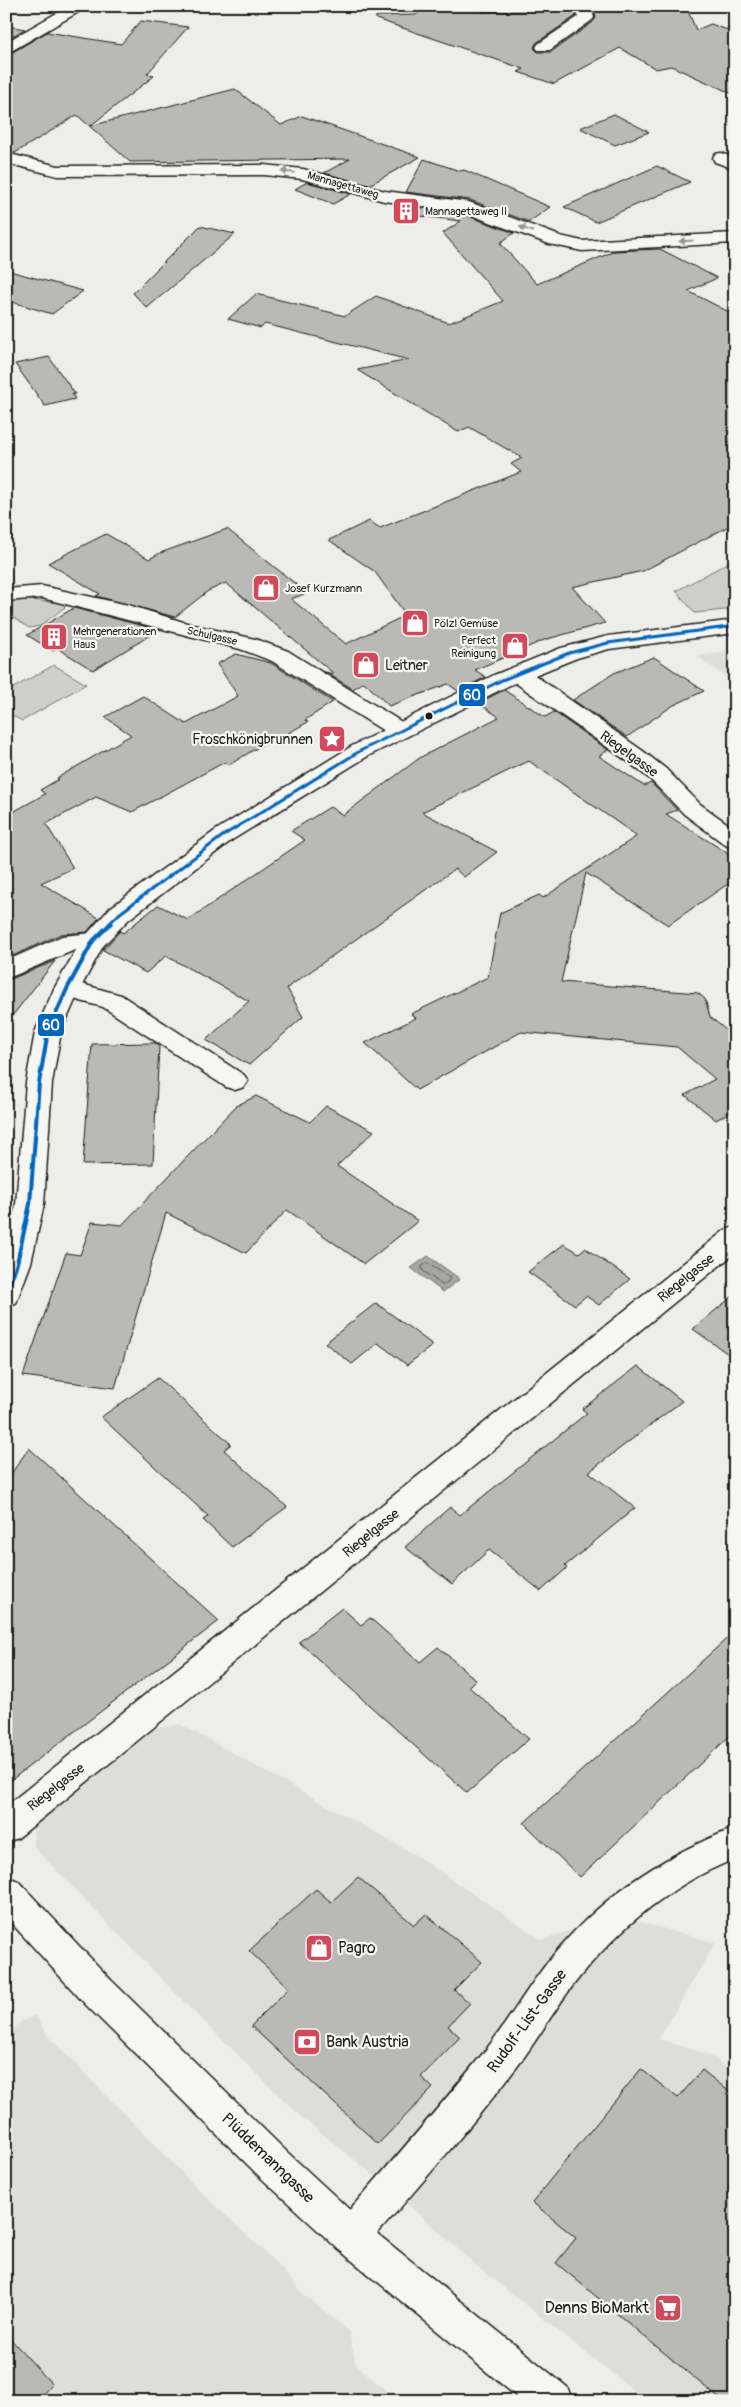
<svg xmlns="http://www.w3.org/2000/svg" width="741" height="2407" font-family="Pangolin,sans-serif">
<style>
.built{fill:#ddddda}
.green{fill:#cececb;stroke:#757574}
.water{fill:#a6a6a3;stroke:#6f6f6d}
.lines{fill:none;stroke-linecap:round;stroke-linejoin:round}
.shore{stroke:#535352;stroke-width:1}
.building{fill:#b9b9b6;stroke:#1c1c1c}
.minor-casing{stroke:#1c1c1c;stroke-width:3}
.secondary-casing{stroke:#1c1c1c;stroke-width:3}
.primary-casing{stroke:#1c1c1c;stroke-width:3}
.minor{fill:#f6f6f2;fill-rule:evenodd}
.secondary{fill:#f6f6f2;fill-rule:evenodd}
.primary{fill:#f6f6f2;fill-rule:evenodd}
.bus-1-far1-casing{stroke:#f6f6f2;stroke-width:6}
.bus-1-casing{stroke:#f6f6f2;stroke-width:8}
.bus-1-far1{stroke:#0065bd;stroke-width:3}
.bus-1{stroke:#0065bd;stroke-width:4}
.oneway{fill:#949492}
.bus-dot{fill:#1c1c1c;stroke:#f6f6f2;stroke-width:2}
.labels{text-anchor:middle;dominant-baseline:central;stroke-width:4.5;stroke-linejoin:round;paint-order:stroke}
.far-street-label{font-size:11px;fill:#1c1c1c;stroke:#f6f6f2}
.far-poi-label{font-size:11px;fill:#1c1c1c;stroke:#f6f6f2;text-anchor:start}
.poi-label{font-size:14px;fill:#1c1c1c;stroke:#f6f6f2;text-anchor:start}
.street-label{font-size:14px;fill:#1c1c1c;stroke:#f6f6f2}
.near-poi-label{font-size:16px;fill:#1c1c1c;stroke:#f6f6f2;text-anchor:start}
.near-street-label{font-size:16px;fill:#1c1c1c;stroke:#f6f6f2}
.line-badge{stroke:#f6f6f2;stroke-width:2}
.badge-label{font-size:14px;text-anchor:middle;font-weight:bold;fill:#fff}
</style>
<rect width="100%" height="100%" fill="#edede9"/>
<filter id="ink" filterUnits="userSpaceOnUse"><feTurbulence type="fractalNoise" baseFrequency=".02" numOctaves="2"/><feDisplacementMap in="SourceGraphic" scale="10" xChannelSelector="R" yChannelSelector="G"/><feConvolveMatrix kernelMatrix="1 2 1 2 8 2 1 2 1" color-interpolation-filters="sRGB"/></filter>
<g filter="url(#ink)">
<g class="built">
<path d="M735,651V683L697,656Z"/>
<path d="M180,1724L412,1853L542,1940L615,1915L715,1943L659,2039L709,2055L735,2074V2401H647L479,2268L392,2190L299,2115L185,2003L34,1847L33,1826L42,1815L136,1732Z"/>
<path d="M35,2015L48,2036L196,2187L278,2265L304,2295L348,2330L356,2364L398,2401H6V2036L22,2021Z"/>
</g>
<g class="green">
<path d="M735,559V609L695,613L676,591Z"/>
<path d="M30,600L69,604L40,626L29,628L6,613V601Z"/>
<path d="M54,665L86,684L22,721L6,712V692Z"/>
</g>
<path class="water" d="M428,1256L460,1279L443,1292L411,1268Z"/>
<g class="lines">
<path class="shore" d="M427,1263L449,1277V1281L442,1285L422,1270V1267Z"/>
</g>
<g class="building">
<path d="M431,6H494L482,12L574,9L576,16L536,43L534,48L538,52H551L592,23L596,18L594,9L686,6L696,30L711,24L735,33V95L671,66L656,69L620,48L554,84L518,72L524,69L376,19V16L415,15Z"/>
<path d="M141,21L188,27L147,74L154,76L90,126L235,89L281,125L302,116L420,157L369,185L324,173L350,159L130,162L77,115L15,153L6,151V56L47,32L121,44Z"/>
<path d="M6,26L25,29L6,40Z"/>
<path d="M614,114L649,132L615,145L580,128Z"/>
<path d="M424,159L460,171L464,170L550,207L529,222L470,200L406,192Z"/>
<path d="M657,166L690,182L596,222L564,207Z"/>
<path d="M307,182L351,194L333,204L295,189Z"/>
<path d="M399,205L460,213L514,233L500,243L537,284L615,251L660,249L717,278L688,291L735,315V523L643,571L572,587L605,623L544,640L475,670L486,677L458,691L448,684L389,706L364,682L353,689L325,672L334,674L226,583L208,591L175,617L96,596L100,594L48,563L106,534L149,559L160,553L227,529L307,593L291,599L346,644L406,615L375,572L329,540L369,521L380,528L521,472L511,464L522,458L469,427L458,432L357,370L409,360L265,324L261,328L228,319L256,294L345,316L376,296L449,323L503,301L443,233L461,221L395,213Z"/>
<path d="M200,226L235,234L147,308L133,293Z"/>
<path d="M6,270L83,291L52,314L6,300Z"/>
<path d="M49,357L75,394H72L75,399L45,406L15,364Z"/>
<path d="M74,608L159,630L93,670L57,648L53,651L27,635Z"/>
<path d="M236,654L271,663L333,702L305,720L308,722L267,745L265,743L229,765L225,762L132,812L96,797L46,824L73,868L41,883L99,918L87,932L61,934L6,959V816L45,794L40,790L59,779L57,778L131,735L105,717L143,696L186,724L238,696L217,664Z"/>
<path d="M654,657L704,691L672,706L627,737L573,700L614,673Z"/>
<path d="M504,690L545,717L554,712L608,750L599,756L644,786L651,783L677,810L666,814L735,858V879L668,925L586,873L561,982L698,993L705,999L710,1017L735,1037V1109L716,1120L685,1095L715,1079L677,1047L521,1032L417,1090L365,1043L416,1018L411,1014L488,977L500,913L539,895L543,898L637,836L529,761L422,812L497,852L464,877L455,869L287,988L303,1017L249,1065L206,1040L249,1001L166,956L146,973L103,950L120,931L123,933L158,905L188,920L305,840L291,831L330,807L343,815L421,757L499,717L478,703Z"/>
<path d="M55,961L6,1024V981Z"/>
<path d="M155,1043L159,1046L153,1164L83,1165L92,1044Z"/>
<path d="M256,1096L310,1122L326,1106L374,1131L337,1166L418,1221L364,1264L287,1210L246,1253L166,1213L115,1388L23,1376L66,1253L80,1255L92,1222L122,1225L236,1106Z"/>
<path d="M564,1244L579,1253L585,1248L630,1279L599,1305L586,1296L575,1305L528,1272Z"/>
<path d="M735,1294V1359L693,1329Z"/>
<path d="M376,1303L433,1345L407,1365L378,1343L352,1364L325,1343Z"/>
<path d="M638,1366L682,1401L589,1472L635,1508L565,1566L567,1568L541,1591L489,1550L452,1584L405,1547L450,1507L460,1515L587,1413L582,1409Z"/>
<path d="M158,1378L231,1444L224,1450L287,1507L232,1547L203,1520L208,1516L101,1417Z"/>
<path d="M29,1448L219,1621L6,1784V1481Z"/>
<path d="M342,1608L361,1625L370,1618L420,1662L438,1647L476,1680L469,1687L529,1739L467,1793L299,1642Z"/>
<path d="M735,1631V1731L580,1877L524,1823Z"/>
<path d="M358,1877L414,1925L426,1914L482,1962L454,1990L470,2003L448,2026L460,2037L421,2077L433,2088L378,2144L251,2026L289,1988L249,1951L316,1889L331,1902Z"/>
<path d="M641,2069L678,2098L702,2070L735,2096V2401H722L556,2263L576,2238L532,2202Z"/>
<path d="M6,2334L52,2384L36,2401H6Z"/>
</g>
<g class="lines">
<g class="minor-casing">
<g id="minor">
<path d="M69,6H89L6,54V42Z"/>
<path d="M575,6H591L594,18L591,21L550,50H538L536,47L538,44L578,17Z"/>
<path d="M6,153L58,166L264,165L303,169L385,191L469,202L560,236L582,241L735,233V243L582,251L549,244L460,211L384,201L302,179L264,175L58,176L6,163Z"/>
<path d="M721,153L735,158V169L715,162L713,158L715,154Z"/>
<path d="M42,586L128,605L190,624L255,639L288,651L408,726L411,731L408,736L400,738L392,736L272,661L240,649L42,598L6,601V589Z"/>
<path d="M518,667L526,669L643,751L666,769L700,804L735,829V848L727,846L684,814L650,779L627,761L510,679L507,674L510,669Z"/>
<path d="M93,933L102,935L105,941L102,947L75,950L6,979V961L62,936Z"/>
<path d="M67,980L121,995L244,1075L248,1081L244,1087L235,1090L226,1087L103,1007L58,995L54,989L58,983Z"/>
<path d="M735,1227V1253L18,1838L6,1842V1806L725,1230Z"/>
<path d="M735,1828V1859C667,1885 609,1936 566,1995C548,2020 532,2048 513,2072C466,2133 415,2191 364,2249L351,2255L338,2249L332,2236L338,2223C389,2165 440,2107 488,2047C509,2020 526,1990 547,1963C596,1900 660,1856 735,1828Z"/>
</g>
</g>
<g class="secondary-casing">
<path id="secondary" d="M735,620V633L609,649L577,658L510,685L368,756L232,840L128,920L103,946L80,989L61,1032L52,1083L44,1204L31,1263L16,1303L6,1306V1248L16,1204L26,1083L35,1032L54,989L81,941L110,908L216,830L352,746L494,675L561,648L608,636Z"/>
</g>
<g class="primary-casing">
<path id="primary" d="M6,1876L18,1881L112,1981L286,2151L364,2223L567,2387L573,2401H522L338,2249L260,2177L86,2005L6,1917Z"/>
</g>
<use href="#minor" class="minor"/>
<use href="#secondary" class="secondary"/>
<use href="#primary" class="primary"/>
<g class="bus-1-far1-casing">
<path id="bus-1-far1" d="M109,924L119,914L224,835L360,751L502,680L569,653L608,643L735,626"/>
</g>
<g class="bus-1-casing">
<path id="bus-1" d="M6,1294L17,1263L30,1204L39,1083L48,1032L67,989L93,941L111,923"/>
</g>
<use href="#bus-1-far1" class="bus-1-far1"/>
<use href="#bus-1" class="bus-1"/>
</g>
<defs><path id="oneway-solid" d="M-6-.8H1V-3.2L6.5 0L1 3.2V.8H-6Z" transform="scale(1.25)"/></defs>
<g class="oneway">
<use href="#oneway-solid" transform="translate(288 172) rotate(-175)"/>
<use href="#oneway-solid" transform="translate(526 229) rotate(-160)"/>
<use href="#oneway-solid" transform="translate(686 241) rotate(176)"/>
</g>
</g>
<defs>
<g id="building-square" transform="scale(1.4375)"><rect x="-9" y="-9" width="18" height="18" rx="4" fill="#d1495b" stroke="#f6f6f2"/><path d="M-4-6H4V6H1V3H-1V6H-4ZM-2.5-4.3h1.7v1.8h-1.7ZM.8-4.3h1.7v1.8H.8ZM-2.5-1h1.7V.8h-1.7ZM.8-1h1.7V.8H.8Z" fill="#fff"/></g>
<g id="shop-square" transform="scale(1.4375)"><rect x="-9" y="-9" width="18" height="18" rx="4" fill="#d1495b" stroke="#f6f6f2"/><path d="M-5-2.5h2.3a2.7 3.5 0 0 1 5.4 0H5L5.5 6h-11ZM-1.5-2.5h3a1.5 2.3 0 0 0-3 0Z" fill="#fff"/></g>
<g id="sight-square" transform="scale(1.4375)"><rect x="-9" y="-9" width="18" height="18" rx="4" fill="#d1495b" stroke="#f6f6f2"/><path d="M0-6L1.8-2.2L6-1.7L2.9 1.2L3.7 5.4L0 3.3L-3.7 5.4L-2.9 1.2L-6-1.7L-1.8-2.2Z" fill="#fff"/></g>
<g id="bank-square" transform="scale(1.4375)"><rect x="-9" y="-9" width="18" height="18" rx="4" fill="#d1495b" stroke="#f6f6f2"/><path d="M-6-4H6V4H-6ZM0-2.3a2.3 2.3 0 1 0 0 4.6a2.3 2.3 0 1 0 0-4.6Z" fill="#fff"/></g>
<g id="supermarket-square" transform="scale(1.4375)"><rect x="-9" y="-9" width="18" height="18" rx="4" fill="#d1495b" stroke="#f6f6f2"/><path d="M-6-5.5h2.5l.6 2H6L4.5 2H-2.5L-4.4-4H-6ZM-1.5 3.2a1.3 1.3 0 1 0 .1 0ZM3 3.2a1.3 1.3 0 1 0 .1 0Z" fill="#fff"/></g>
</defs>
<g fill-rule="evenodd">
<use href="#building-square" x="406" y="211"/>
<use href="#shop-square" x="266" y="588"/>
<use href="#shop-square" x="415" y="623"/>
<use href="#building-square" x="54" y="637"/>
<use href="#shop-square" x="515" y="646"/>
<use href="#shop-square" x="366" y="665"/>
<use href="#sight-square" x="332" y="739"/>
<use href="#shop-square" x="319" y="1948"/>
<use href="#bank-square" x="307" y="2042"/>
<use href="#supermarket-square" x="668" y="2308"/>
</g>
<circle class="bus-dot" cx="429" cy="716" r="4.5"/>
<g class="labels">
<g class="far-street-label">
<text transform="translate(343 185) rotate(16)">Mannagettaweg</text>
<text transform="translate(212 636) rotate(13)">Schulgasse</text>
</g>
<g class="far-poi-label">
<text x="425" y="211">Mannagettaweg II</text>
<text x="285" y="588">Josef Kurzmann</text>
<text x="434" y="623">Pölzl Gemüse</text>
<text x="73" y="631">Mehrgenerationen<tspan x="73" dy="13">Haus</tspan></text>
<text x="496" y="640" text-anchor="end">Perfect<tspan x="496" dy="13">Reinigung</tspan></text>
</g>
<g class="poi-label">
<text x="385" y="665">Leitner</text>
<text x="313" y="739" text-anchor="end">Froschkönigbrunnen</text>
</g>
<g class="street-label">
<text transform="translate(629 754) rotate(36)">Riegelgasse</text>
<text transform="translate(686 1278) rotate(-39)">Riegelgasse</text>
<text transform="translate(371 1533) rotate(-39)">Riegelgasse</text>
<text transform="translate(56 1787) rotate(-38)">Riegelgasse</text>
</g>
<g class="near-poi-label">
<text x="338" y="1948">Pagro</text>
<text x="326" y="2042">Bank Austria</text>
<text x="649" y="2308" text-anchor="end">Denns BioMarkt</text>
</g>
<g class="near-street-label">
<text transform="translate(527 2021) rotate(-54)">Rudolf-List-Gasse</text>
<text transform="translate(268 2158) rotate(44)">Plüddemanngasse</text>
</g>
</g>
<g class="line-badge">
<rect x="458" y="683" width="28" height="24" rx="5" fill="#0065bd"/>
<rect x="37" y="1013" width="28" height="24" rx="5" fill="#0065bd"/>
</g>
<g class="badge-label">
<text x="472" y="700">60</text>
<text x="51" y="1030">60</text>
</g>
<rect width="741" height="2407" fill="none" stroke="#f6f6f2" stroke-width="25"/>
<rect x="12" y="12" width="716" height="2382" fill="none" stroke="#1c1c1c" stroke-width="2" filter="url(#ink)"/>
</svg>
